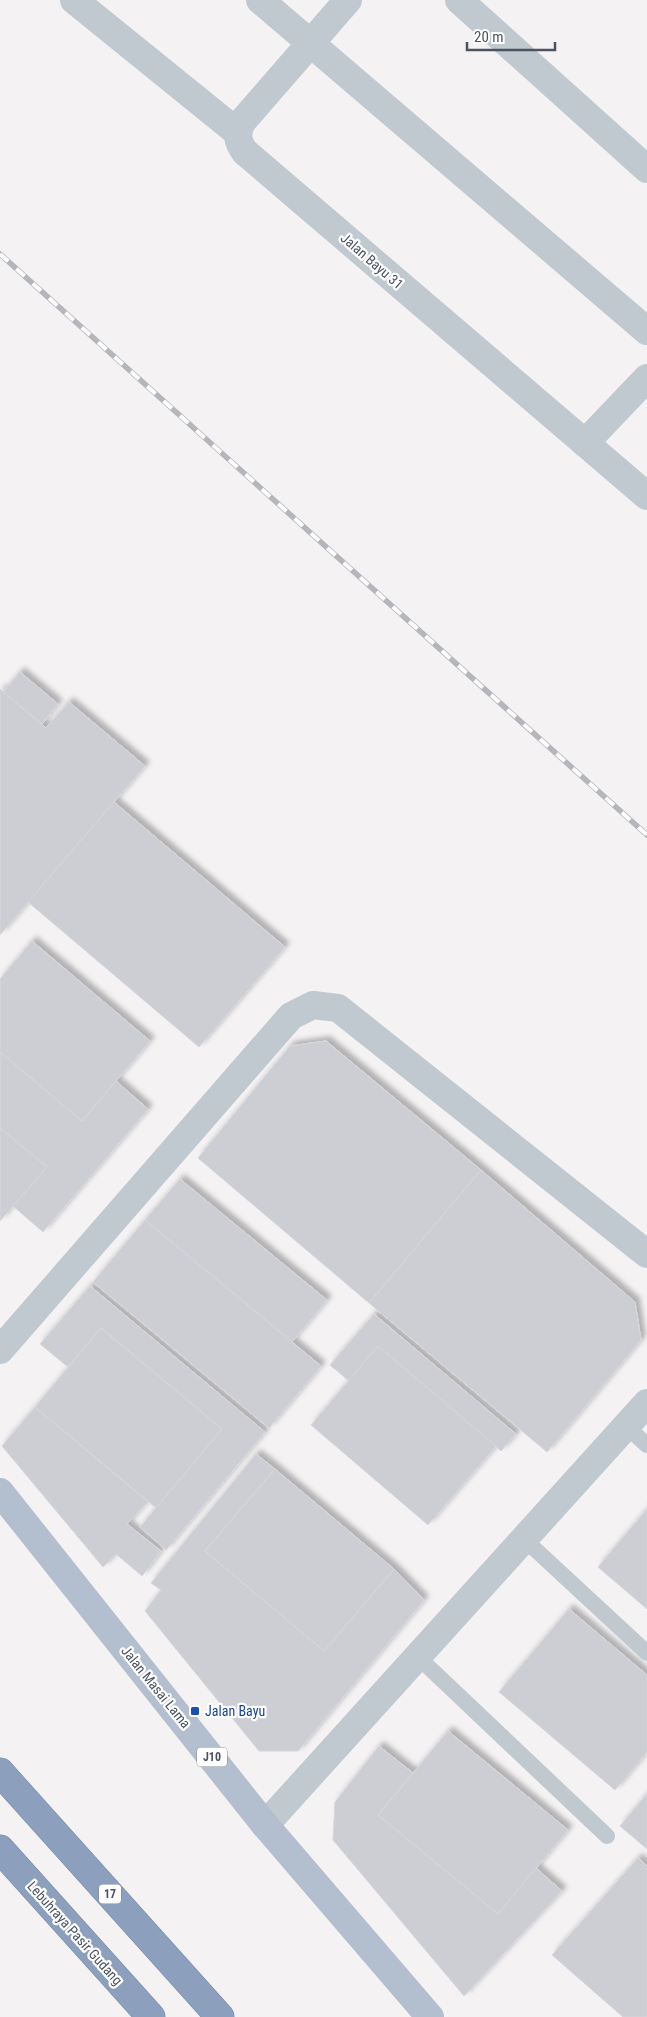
<svg xmlns="http://www.w3.org/2000/svg" width="647" height="2017" font-family="'Roboto Condensed',sans-serif">
<style>
.building{fill:#ccced4;stroke:#d6d7dd;filter:url(#shadow)}
.lines{fill:none;stroke-linecap:round;stroke-linejoin:round}
.highway-casing{stroke:#778baa;stroke-width:29}
.lane{stroke:#c0c8d0;stroke-width:16}
.street{stroke:#c0c8d0;stroke-width:28}
.primary{stroke:#b3bfcf;stroke-width:28}
.highway{stroke:#8ca0be;stroke-width:28}
.rail-casing{stroke:#b4b6bc;stroke-width:5.5}
.rail{stroke:#fff;stroke-width:4;stroke-dasharray:11;stroke-linecap:butt}
.transit-dot{fill:#1a4fb4;stroke:#fff;stroke-width:2}
.labels{text-anchor:middle;dominant-baseline:central;stroke-width:4.5;stroke-linejoin:round;paint-order:stroke}
.shield{fill:#fff;stroke:#80878f;stroke-width:1}
.shield-label{font-size:12px;font-weight:bold;fill:#4a535f}
.street-label{font-size:14px;fill:#4a535f;stroke:#fff}
.transit-label{font-size:14px;fill:#164399;stroke:#fff;text-anchor:start}
</style>
<defs>
<filter id="shadow"><feDropShadow dx="4.5" dy="-4.5" stdDeviation="2.5" flood-color="#0004"/></filter>
</defs>
<rect width="100%" height="100%" fill="#f4f2f2"/>
<g class="building">
<path d="M20,672L58,704L42,724L3,692Z"/>
<path d="M0,689L46,728L69,702L145,766L0,935Z"/>
<path d="M114,802L285,947L199,1047L28,902Z"/>
<path d="M32,941L150,1041L82,1121L0,1052V979Z"/>
<path d="M326,1041L481,1170L369,1303L198,1158L290,1046Z"/>
<path d="M0,1052L82,1121L116,1081L148,1109L43,1232L13,1206L47,1167L0,1128Z"/>
<path d="M0,1128L47,1167L0,1221Z"/>
<path d="M481,1170L635,1302L641,1340L547,1452L369,1303Z"/>
<path d="M180,1179L327,1300L292,1342L145,1220Z"/>
<path d="M145,1220L321,1366L269,1428L93,1282Z"/>
<path d="M90,1286L265,1432L166,1550L140,1527L222,1429L101,1328L68,1367L40,1344Z"/>
<path d="M374,1314L516,1434L501,1451L378,1346L349,1381L330,1365Z"/>
<path d="M101,1328L222,1429L156,1508L35,1407Z"/>
<path d="M378,1346L496,1446L428,1525L311,1425Z"/>
<path d="M35,1407L148,1502L127,1524L161,1551L142,1576L116,1554L103,1567L2,1446Z"/>
<path d="M256,1454L275,1469L205,1551L324,1651L394,1569L424,1600L298,1751H259L145,1611L161,1590L151,1583Z"/>
<path d="M275,1469L394,1569L324,1651L205,1551Z"/>
<path d="M647,1509V1609L598,1567Z"/>
<path d="M569,1609L647,1675V1752L615,1790L499,1692Z"/>
<path d="M448,1731L568,1830L498,1914L378,1815Z"/>
<path d="M379,1746L413,1773L378,1815L498,1914L536,1868L562,1891L464,1996L333,1840L335,1802Z"/>
<path d="M647,1794V1849L620,1826Z"/>
<path d="M638,1858L647,1866V2017H623L552,1955Z"/>
</g>
<g class="lines">
<g class="highway-casing">
<g id="highway">
<path d="M0,1772L220,2017"/>
<path d="M0,1849L151,2017"/>
</g>
</g>
<g class="lane">
<path d="M626,1426L647,1445"/>
<path d="M524,1539L647,1653"/>
<path d="M418,1657L607,1836"/>
</g>
<g class="street">
<path d="M74,0L237,132"/>
<path d="M260,0L647,331"/>
<path d="M348,0L242,122C236,134 237,141 245,152L647,496"/>
<path d="M459,0L647,169"/>
<path d="M585,443L647,378"/>
<path d="M0,1350L291,1016L313,1005L338,1008L647,1254"/>
<path d="M265,1825L647,1403"/>
</g>
<path class="primary" d="M0,1492L265,1825L430,2017"/>
<use href="#highway" class="highway"/>
<g class="rail-casing">
<path id="rail" d="M0,254L647,835"/>
</g>
<use href="#rail" class="rail"/>
</g>
<rect class="transit-dot" x="190" y="1706" width="10" height="10" rx="2.5"/>
<g class="labels">
<g class="shield">
<rect x="197" y="1747.5" width="30" height="19" rx="4"/>
<rect x="99" y="1884.5" width="22" height="19" rx="4"/>
</g>
<g class="shield-label">
<text x="212" y="1757">J10</text>
<text x="110" y="1894">17</text>
</g>
<g class="street-label">
<text transform="translate(372 261) rotate(41)">Jalan Bayu 31</text>
<text transform="translate(156 1687) rotate(51)">Jalan Masai Lama</text>
<text transform="translate(75 1933) rotate(48)">Lebuhraya Pasir Gudang</text>
</g>
<g class="transit-label">
<text x="205" y="1711">Jalan Bayu</text>
</g>
</g>
<path d="M467 42v8h88v-8" fill="none" stroke="#4a535f" stroke-width="2.5"/>
<text x="474" y="42" font-size="15" fill="#4a535f" stroke="#ffffff" stroke-width="4" paint-order="stroke">20 m</text>
</svg>
